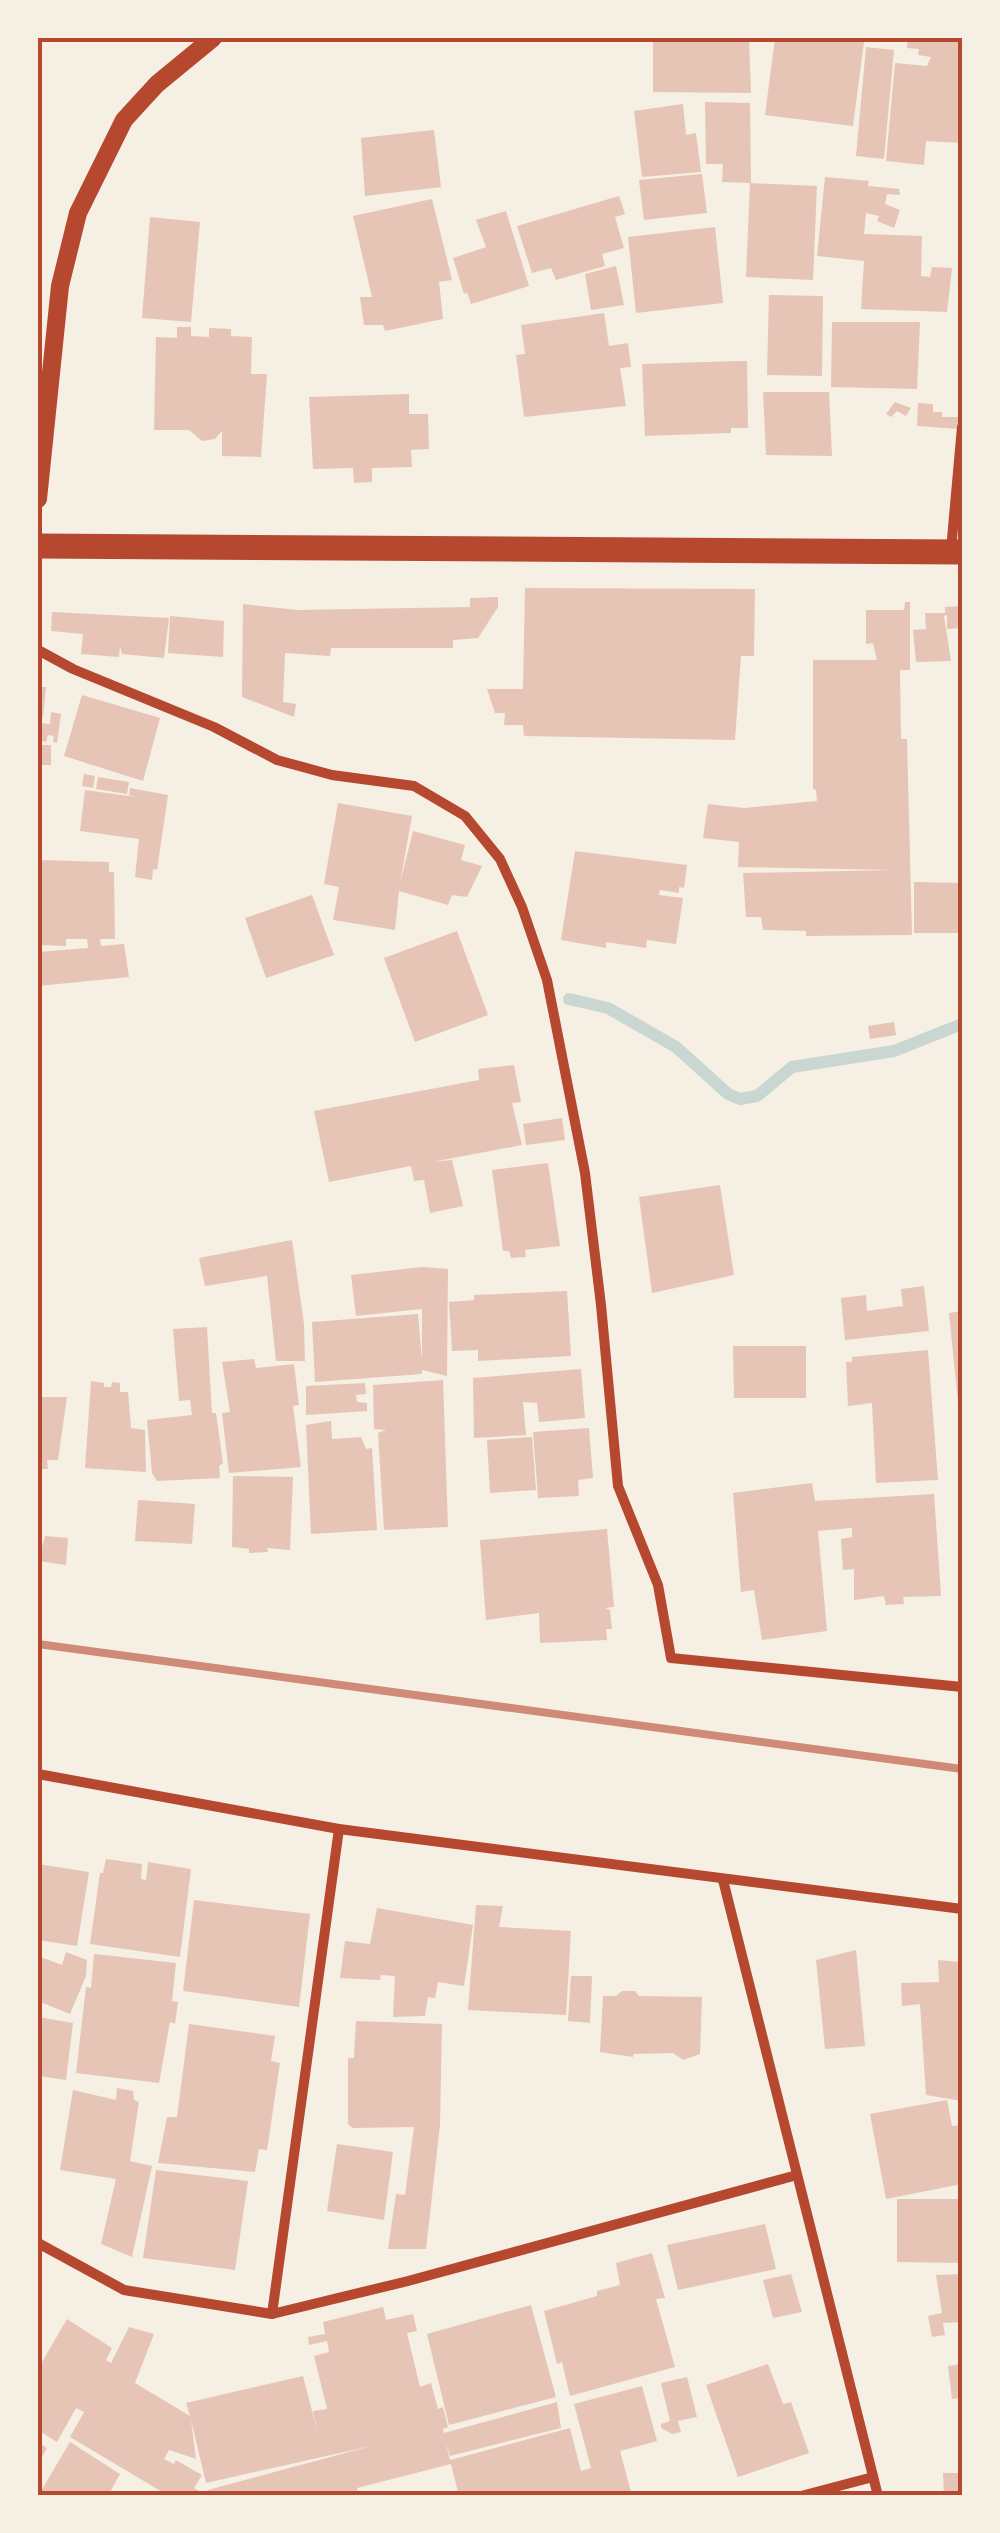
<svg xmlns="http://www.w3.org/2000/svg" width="1000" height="2533" font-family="Inter,sans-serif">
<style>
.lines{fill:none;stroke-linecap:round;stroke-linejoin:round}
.stream{stroke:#c9d6d2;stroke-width:12}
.building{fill:#e6c5b7}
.minor{stroke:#b5482f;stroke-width:10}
.tertiary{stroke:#b5482f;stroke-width:18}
.primary{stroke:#b5482f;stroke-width:25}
.rail{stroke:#cf8b77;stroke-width:8}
.neatline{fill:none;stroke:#b5482f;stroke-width:4}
</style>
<rect width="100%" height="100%" fill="#f6efe4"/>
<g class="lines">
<path class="stream" d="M569,999L608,1008L676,1047L728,1094L740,1099L757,1096L792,1067L894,1051L962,1024"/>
</g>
<g class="building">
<path d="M653,38L749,39L751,93L653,92Z"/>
<path d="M775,38H830L864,42L853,126L765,115Z"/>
<path d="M908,38H962V143L926,141L924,165L886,161L895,63L927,66L931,57L918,55L919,49L907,48Z"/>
<path d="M866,47L894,50L884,159L856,156Z"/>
<path d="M705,102L750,103L751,183L722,182L723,164H706Z"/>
<path d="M683,104L686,135L696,133L701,172L642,177L634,111Z"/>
<path d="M434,130L441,187L365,196L361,138Z"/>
<path d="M702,174L707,213L644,220L639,180Z"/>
<path d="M825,177L869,181L868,186L899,189L900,195L887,194L885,204L900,210L894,228L877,221L879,216L866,213L864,234L922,236L921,276L930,277L932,267L952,268L947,312L861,309L864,261L817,256Z"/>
<path d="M750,183L817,186L813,280L746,277Z"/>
<path d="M619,196L625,214L615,217L624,248L602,254L605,266L556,280L551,268L532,273L517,226Z"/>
<path d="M432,199L452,280L439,282L443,319L385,331L383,325H364L360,297H372L353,216Z"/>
<path d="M506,211L529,286L471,304L467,292L464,294L453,258L486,247L476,220Z"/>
<path d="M150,217L200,222L191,322L142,318Z"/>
<path d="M715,227L723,303L636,313L628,237Z"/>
<path d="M616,266L624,305L591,310L585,274Z"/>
<path d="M769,295L823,296L822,376L767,375Z"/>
<path d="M604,313L609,346L628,343L631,367L620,368L626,406L524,417L516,355L525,354L521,325Z"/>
<path d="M832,322H920L917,389L831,387Z"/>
<path d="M177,327H191V336L209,337V328L231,329V336L252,337L251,374H267L261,457L222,456V431L215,439L202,441L189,430H154L156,337L177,338Z"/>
<path d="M740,361H747L748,428H731V433L645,436L642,364Z"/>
<path d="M763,392H829L832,456L766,455Z"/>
<path d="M409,394V414H428L429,449L411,450L412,467L372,468V482L354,483L353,468L313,469L309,397Z"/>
<path d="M895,402L911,408L906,416L897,411L891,417L886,414Z"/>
<path d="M918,403L933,404V412H942V417H959L960,429L917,426Z"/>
<path d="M525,588L755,589L754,656H741L735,740L524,736L523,725H504L505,713H495L487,689H523Z"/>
<path d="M498,597V607L478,638L453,640V648H331L330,656L285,653L283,702L296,704L294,717L242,697L243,604L297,610L470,607V598Z"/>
<path d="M905,602H910V670H900L901,739H907L912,935L806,936V931L763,930L761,917H746L743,873L895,870L738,867L739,842L703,838L708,804L744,808L817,801L816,790L813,789V660H877L873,643L866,644V610H904Z"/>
<path d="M961,606L962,628L947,629V615L944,616L951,661L916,662L913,630L926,629L925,613H945V607Z"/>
<path d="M52,612L169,618L164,658L122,654L120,646L119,657L81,654L83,634L51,631Z"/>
<path d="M170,616L224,621L223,657L168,653Z"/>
<path d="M38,687H46L43,717H38Z"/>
<path d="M82,695L160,718L143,781L64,756Z"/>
<path d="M51,712L61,714L57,743L53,742L54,736L48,735L46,742L38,740V723L50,724Z"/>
<rect x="38" y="745" width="13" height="20"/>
<path d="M84,774L95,776L93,788L82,786Z"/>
<path d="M98,777L129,782L127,794L96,789Z"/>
<path d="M130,788L168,795L157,870L153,869L152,880L135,877L139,839L80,831L85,790L136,797L129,795Z"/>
<path d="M338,803L412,816L400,883L413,831L465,845L461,860L482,866L467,897L452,895L448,905L399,891L395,930L333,920L339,887L324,884Z"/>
<path d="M575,851L687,865L684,888L679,887V893L660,890L659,895L683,898L676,944L647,940L646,948L606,942V948L561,940Z"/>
<path d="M38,860L109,862V872H114L115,939H100L101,946L124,944L129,977L38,986V952L88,948L87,939H66V946L38,945Z"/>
<path d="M914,882L962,883V933H914Z"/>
<path d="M312,895L334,955L266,978L245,918Z"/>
<path d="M457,931L488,1015L415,1042L384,958Z"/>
<path d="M894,1022L896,1035L870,1039L868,1026Z"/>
<path d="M514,1065L521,1102L512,1103L522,1145L432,1162L452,1160L463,1206L430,1213L424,1180L414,1181L411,1166L329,1182L314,1111L479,1080L478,1069Z"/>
<path d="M562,1118L565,1140L526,1145L523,1124Z"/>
<path d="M548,1163L560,1246L525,1250L526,1257L511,1258L509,1251H503L492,1170Z"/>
<path d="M720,1185L734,1275L652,1293L639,1197Z"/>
<path d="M292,1240L304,1324L305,1361H276L267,1276L205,1286L199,1258Z"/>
<path d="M422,1267L448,1269L447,1376L422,1370V1374L315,1382L312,1322L418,1314L422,1360V1309L356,1316L351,1275Z"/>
<path d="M924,1286L929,1331L845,1340L841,1298L866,1295L867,1311L903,1306L901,1289Z"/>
<path d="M567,1291L571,1356L478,1361V1350L452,1351L449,1302L474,1300V1295Z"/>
<path d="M962,1311V1423H960L949,1313Z"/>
<path d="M207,1327L212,1413H216L223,1463L219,1466L220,1478L157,1481L152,1473L147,1420L192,1415L190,1400L179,1401L173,1329Z"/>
<path d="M733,1346H806V1398H734Z"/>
<path d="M928,1350L938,1480L876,1483L872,1403L848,1406L846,1362H852V1357Z"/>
<path d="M254,1359L256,1368L294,1364L299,1405L293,1406L301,1467L229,1473L222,1413L230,1412L222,1362Z"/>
<path d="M581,1369L585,1418L539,1422L537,1403L523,1402L526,1435L474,1438L473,1378Z"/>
<path d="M443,1380L448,1527L384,1530L378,1433L386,1430L374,1429L373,1385Z"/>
<path d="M91,1381L104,1383V1387H111L112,1382L120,1383V1392H128L131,1428L145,1430L146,1472L85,1468Z"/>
<path d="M365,1383L366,1394L356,1395L357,1402L367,1403V1411L306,1415V1386Z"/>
<path d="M38,1397H67L58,1460H47L48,1469H38Z"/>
<path d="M331,1421L332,1439L361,1437L366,1449L372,1448L377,1530L311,1534L306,1425Z"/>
<path d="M589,1428L593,1478L578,1480L579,1496L538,1498L533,1432Z"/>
<path d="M532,1437L536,1490L490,1493L487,1440Z"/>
<path d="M233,1476L293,1477L290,1550L267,1548L268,1552L249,1553V1549L232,1547Z"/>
<path d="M812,1483L815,1501L934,1494L941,1596L903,1597L904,1604L886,1605L884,1596L854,1600V1569L843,1570L841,1539L852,1537V1528L818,1531L827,1631L762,1640L754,1590L741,1592L733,1493Z"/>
<path d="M138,1500L195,1504L192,1544L135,1541Z"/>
<path d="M607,1529L614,1607L605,1608L610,1610L612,1629H606L607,1640L540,1643L539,1613L486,1620L480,1540Z"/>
<path d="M45,1536L68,1538L66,1565L38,1561Z"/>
<path d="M106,1859L142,1864L141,1879L146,1880L148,1862L191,1869L180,1957L90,1944L100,1873H103Z"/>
<path d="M38,1864L89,1872L77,1946L38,1940Z"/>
<path d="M194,1900L310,1914L299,2007L183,1991Z"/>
<path d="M476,1905L503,1906L499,1927L571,1931L566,2015L468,2010Z"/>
<path d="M377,1908L473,1925L464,1986L438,1982L435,1998L428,1997L425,2016L393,2017L395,1976L381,1975L380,1980L340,1978L345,1941L370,1944Z"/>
<path d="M856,1950L865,2046L825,2049L816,1960Z"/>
<path d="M66,1952L87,1960L86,1976L70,2014L38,2001V1956L62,1965Z"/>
<path d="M94,1954L176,1963L172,2001L178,2002L175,2024L170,2022L159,2083L76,2073L86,1987L91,1988Z"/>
<path d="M938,1960L962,1962V2101L926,2095L920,2004L902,2006L901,1983L939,1982Z"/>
<path d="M571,1976H592L590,2023L568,2021Z"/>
<path d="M622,1991H635L639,1996L702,1997L700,2054L683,2060L673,2053L634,2054L633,2057L600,2052L603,1996H616Z"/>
<path d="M38,2017L73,2023L66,2080L38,2076Z"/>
<path d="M356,2021L442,2024L440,2125L426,2249H388L396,2194L405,2195L414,2127L353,2128L348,2124V2058H354Z"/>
<path d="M189,2024L275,2036L271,2061L280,2063L267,2150L259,2149L255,2172L158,2163L167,2117H177Z"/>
<path d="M117,2088L133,2091L134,2100L139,2102L130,2161L152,2166L132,2257L101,2244L116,2179L60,2170L73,2090L116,2100Z"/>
<path d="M947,2100L952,2126L962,2125V2184L886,2199L870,2114Z"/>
<path d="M337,2144L393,2152L384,2220L327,2211Z"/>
<path d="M156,2170L248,2181L235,2270L143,2258Z"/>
<path d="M897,2199H962V2263L897,2262Z"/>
<path d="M765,2224L776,2269L678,2290L667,2245Z"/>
<path d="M652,2253L665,2298L656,2299L675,2367L570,2396L562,2362L557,2364L544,2311L597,2296V2291L620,2285L616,2263Z"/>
<path d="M791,2274L802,2312L773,2318L763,2280Z"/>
<path d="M962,2274V2322L943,2323L945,2335L932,2337L928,2316L942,2313L936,2275Z"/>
<path d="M531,2305L556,2397L449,2425L427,2334Z"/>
<path d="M383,2307L386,2320L413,2314L417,2331L407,2333L420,2387L431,2383L438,2409L443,2407L448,2427L443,2429L444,2433L557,2402L561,2428L450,2456L446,2443L450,2460L570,2428L581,2471L591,2468L574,2404L642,2386L657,2441L620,2451L632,2496H459L451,2464L357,2488L358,2496H210L208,2490L371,2446L206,2483L191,2420L196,2459L169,2450L164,2459L174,2464L176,2460L202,2475L194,2488L201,2492L199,2496H163L164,2493L70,2437L84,2412L76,2408L57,2442L38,2430V2369L67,2319L112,2348L106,2360L111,2363L129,2327L154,2334L135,2383L190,2416L186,2403L303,2376L318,2434L313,2411L327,2409L314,2356L329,2352L327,2341L309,2345L308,2337L325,2334L323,2322Z"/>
<path d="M768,2364L783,2404L791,2402L809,2453L738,2477L706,2385Z"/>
<path d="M962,2364V2398L952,2399L948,2366Z"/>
<path d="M687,2377L697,2417L678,2421L681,2432L672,2434L661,2428V2424L670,2421L661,2383Z"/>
<path d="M38,2442L47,2448L38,2464Z"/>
<path d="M70,2442L120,2474L108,2496H38Z"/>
<path d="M943,2473H962V2496H944Z"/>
</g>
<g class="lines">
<g class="minor">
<path d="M951,550L962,427"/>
<path d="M38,650L73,669L214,727L277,760L332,775L414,786L465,816L500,859L522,907L547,980L585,1173L601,1305L618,1486L658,1585L671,1658L962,1687"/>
<path d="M38,1774L339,1829L962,1909"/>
<path d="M723,1880L878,2496"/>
<path d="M38,2243L124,2290L272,2314L408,2281L797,2175"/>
<path d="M272,2314L339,1829"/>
<path d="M801,2496L873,2477"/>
</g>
<path class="tertiary" d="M38,499L60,286L78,213L124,120L157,84L213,38"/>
<path class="primary" d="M38,546L962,552"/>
<path class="rail" d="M38,1644L962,1769"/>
</g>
<rect width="1000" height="2533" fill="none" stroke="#f6efe4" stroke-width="80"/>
<rect x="40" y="40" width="920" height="2453" class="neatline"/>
</svg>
